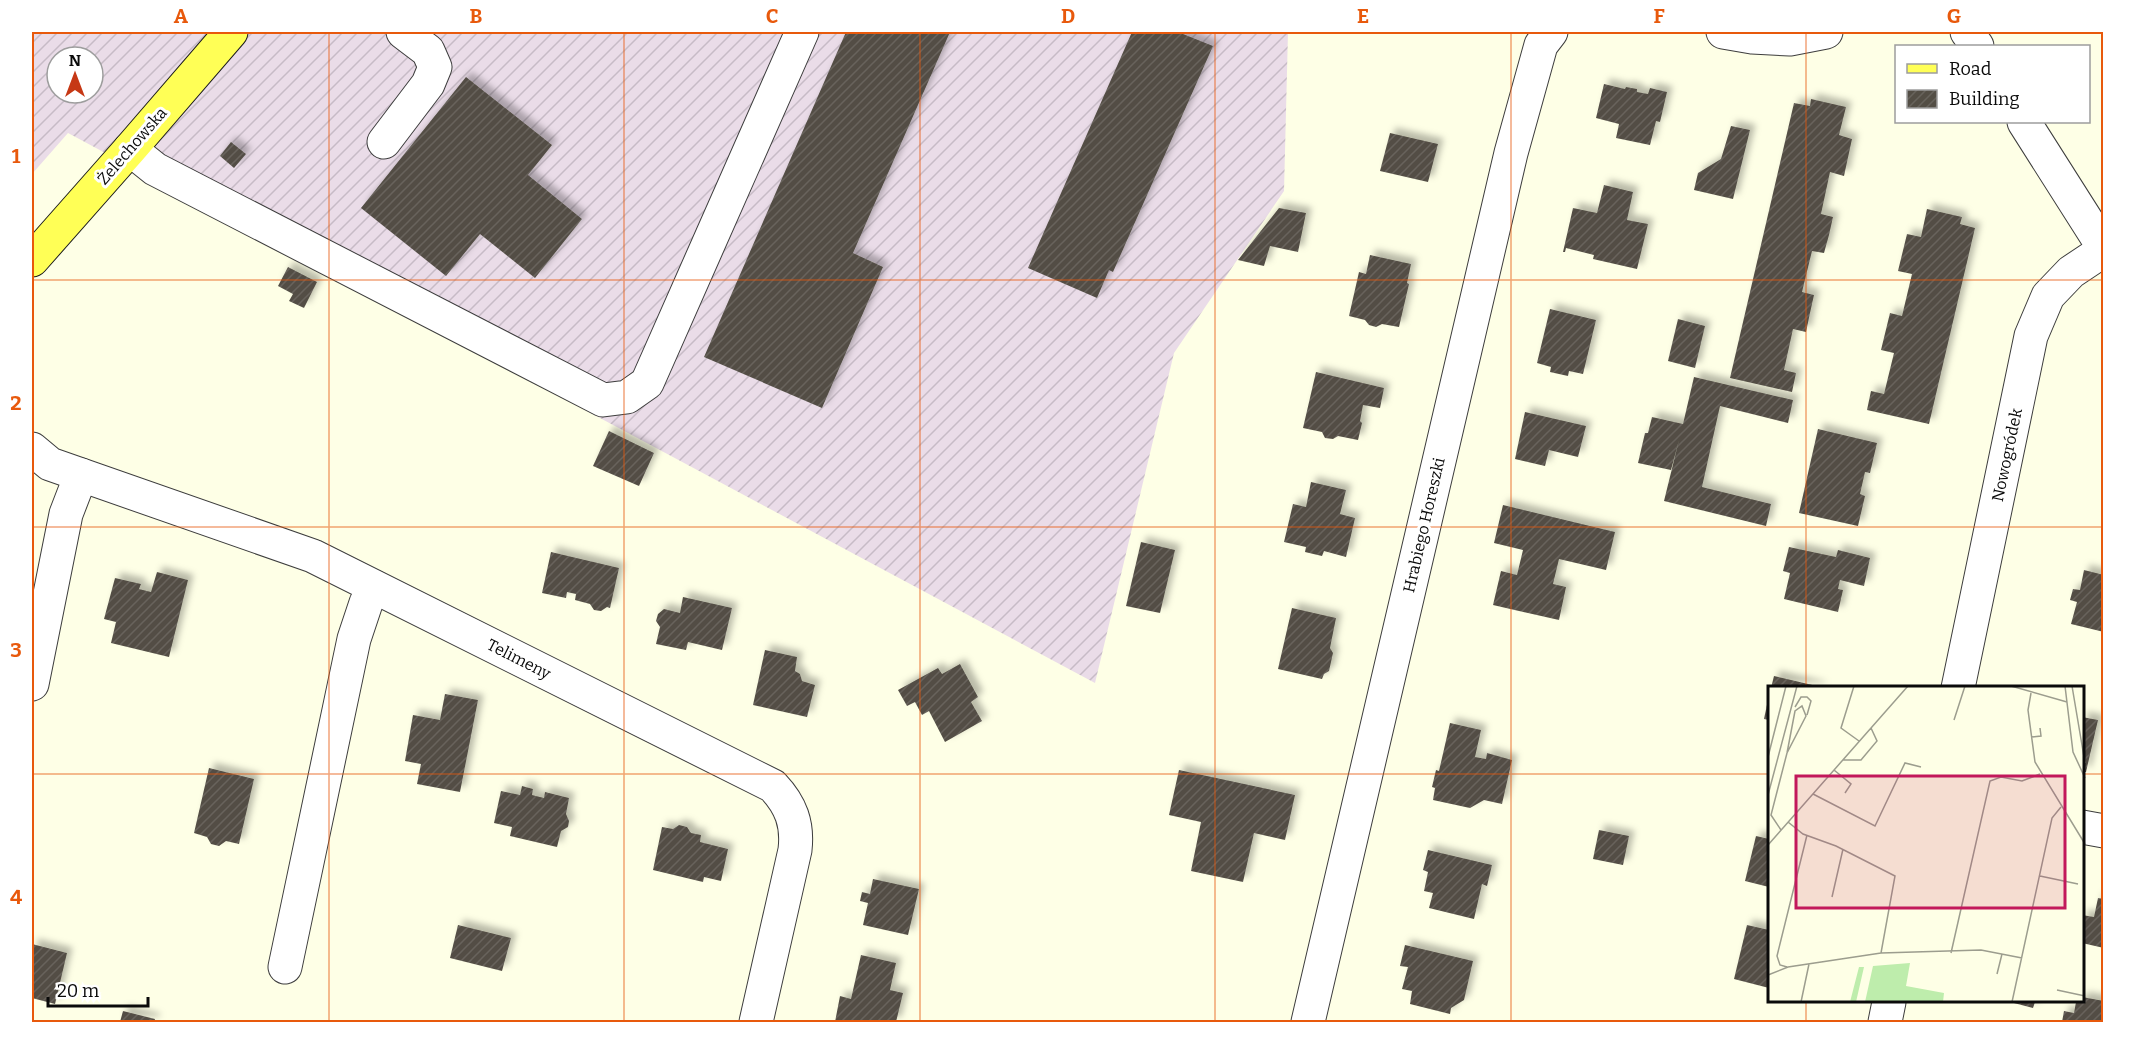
<svg xmlns="http://www.w3.org/2000/svg" width="2135" height="1054" font-family="Bitter,serif">
<style>
.industrial{fill:url(#industrial-furrows);fill-rule:evenodd}
.building{fill:url(#building-hatch);filter:url(#shadow)}
.lines{fill:none;stroke-linecap:round;stroke-linejoin:round}
.minor-casing{stroke:#3d3d3d;stroke-width:35}
.major-casing{stroke:#1b1b1b;stroke-width:35}
.minor{stroke:#fff;stroke-width:33}
.major{stroke:#ffff56;stroke-width:33}
.grid{fill:none;stroke:#e8590c;stroke-width:1.5;stroke-opacity:0.55}
.labels{text-anchor:middle;dominant-baseline:central;stroke-width:6;stroke-linejoin:round;paint-order:stroke}
.street-label{font-size:16px;fill:#0a0a0a;stroke:#fff}
.inset-road{fill:none;stroke:#9c9d8e;stroke-width:1.5}
.view{fill:#c2185b;fill-opacity:0.15;stroke:#c2185b;stroke-width:3}
.inset-edge{fill:none;stroke:#0a0a0a;stroke-width:3}
.neatline{fill:none;stroke:#e8590c;stroke-width:2}
.grid-label{font-size:20px;text-anchor:middle;font-weight:bold;fill:#e8590c}
</style>
<defs>
<pattern id="industrial-furrows" width="10" height="10" patternUnits="userSpaceOnUse" patternTransform="scale(1.5)"><rect width="10" height="10" fill="#eadce8"/><path d="M-1 1l2-2M0 10L10 0M9 11l2-2" fill="none" stroke="#c7bbc6"/></pattern>
<pattern id="building-hatch" width="6" height="6" patternUnits="userSpaceOnUse" patternTransform="scale(1.5)"><rect width="6" height="6" fill="#534e45"/><path d="M-1 1l2-2M0 6l6-6M5 7l2-2" fill="none" stroke="#67635c"/></pattern>
<filter id="shadow"><feDropShadow dx="5.5" dy="-5.5" stdDeviation="3" flood-color="#0004"/></filter>
</defs>
<rect width="100%" height="100%" fill="#feffe6"/>
<path class="industrial" d="M32,32H1288L1284,191L1174,353L1095,683L68,133L32,174ZM57,57H93V93H57Z"/>
<g class="building">
<path d="M846,32H950L853,253L883,267L822,408L704,357Z"/>
<path d="M1132,32H1178L1213,46L1113,272L1109,270L1097,298L1028,268Z"/>
<path d="M466,77L552,145L528,175L582,219L535,278L480,234L446,276L361,208Z"/>
<path d="M1604,84L1625,89L1626,87L1637,89V92L1648,94L1650,88L1667,92L1660,122L1656,121L1650,145L1616,138L1619,124L1596,118Z"/>
<path d="M1811,99L1846,107L1839,135L1852,139L1844,176L1830,172L1821,214L1833,217L1829,235L1824,253L1812,251L1802,292L1814,295L1810,313L1806,332L1793,329L1784,370L1796,373L1792,392L1730,378L1794,103L1810,106Z"/>
<path d="M1731,126L1750,130L1733,199L1694,190L1698,173L1721,159Z"/>
<path d="M1390,133L1438,144L1428,182L1380,171Z"/>
<path d="M231,142L246,154L234,168L220,156Z"/>
<path d="M1604,185L1633,192L1627,220L1648,224L1637,269L1593,259L1594,255L1566,248L1565,252H1563L1573,208L1597,213Z"/>
<path d="M1279,208L1306,213L1298,252L1270,246L1264,266L1238,260Z"/>
<path d="M1927,209L1962,217L1960,224L1975,228L1929,424L1867,410L1871,391L1884,394L1894,353L1881,350L1890,313L1902,316L1912,274L1898,271L1907,234L1921,237Z"/>
<path d="M1370,255L1411,264L1407,283L1409,284L1399,327L1382,324L1376,327L1369,325L1365,320L1349,316L1359,272L1366,274Z"/>
<path d="M288,267L317,282L304,308L289,301L293,294L278,286Z"/>
<path d="M1550,309L1596,320L1583,374L1569,371L1568,376L1550,372L1551,367L1537,363Z"/>
<path d="M1678,319L1705,326L1695,368L1668,361Z"/>
<path d="M1316,372L1384,388L1380,408L1363,405L1360,421L1362,423L1358,440L1338,436L1333,439L1325,438L1322,432L1303,428Z"/>
<path d="M1694,377L1793,400L1788,423L1720,406L1702,487L1771,504L1766,526L1664,501L1679,440L1671,470L1638,463L1645,433H1648L1652,417L1683,424Z"/>
<path d="M1525,412L1586,426L1578,457L1549,450L1545,466L1515,459Z"/>
<path d="M1818,429L1877,443L1870,473L1865,472L1860,494L1865,496L1858,526L1799,513Z"/>
<path d="M609,431L654,453L639,486L593,466Z"/>
<path d="M1311,482L1346,490L1340,514L1355,518L1346,557L1324,551L1322,556L1305,552L1306,547L1284,542L1293,504L1306,507Z"/>
<path d="M1503,505L1615,532L1606,570L1559,559L1553,584L1566,587L1559,620L1493,605L1501,571L1517,575L1523,550L1494,543Z"/>
<path d="M1141,542L1175,550L1160,613L1126,606Z"/>
<path d="M1789,547L1836,557L1838,550L1870,558L1864,586L1840,580L1838,589L1843,590L1838,612L1784,599L1790,573L1783,571Z"/>
<path d="M551,552L619,568L610,608L607,607L601,611L594,610L590,604L575,600L576,594L567,592L566,598L542,593Z"/>
<path d="M2084,570L2104,575V632L2071,624L2077,602L2070,600L2073,589L2080,590Z"/>
<path d="M157,572L188,580L169,657L111,643L116,622L104,619L115,578L141,584L139,589L151,592Z"/>
<path d="M683,597L732,608L722,650L688,642L686,650L656,644L660,627L656,621L658,614L664,609L680,613Z"/>
<path d="M1292,608L1336,618L1330,648L1333,653L1329,671L1324,674L1322,679L1278,669Z"/>
<path d="M765,650L797,657L795,671L800,674L802,681L815,685L807,717L753,705Z"/>
<path d="M960,664L978,697L971,702L982,721L945,742L929,711L922,715L915,702L907,706L898,690L938,668L942,674Z"/>
<path d="M1774,676L1821,687V688H1771Z"/>
<path d="M445,694L478,700L460,792L417,784L421,764L405,761L413,715L440,720Z"/>
<path d="M1768,700L1769,701V720L1764,719Z"/>
<path d="M2082,717L2098,720L2086,772H2082Z"/>
<path d="M1450,723L1481,730L1475,757L1486,759L1487,753L1512,760L1502,804L1484,800L1470,808L1433,800L1435,788L1432,787L1436,770L1439,771Z"/>
<path d="M209,768L254,779L239,844L226,841L219,846L211,844L207,837L194,833Z"/>
<path d="M1179,770L1295,795L1285,840L1254,833L1243,882L1191,871L1201,822L1169,815Z"/>
<path d="M522,786L533,789L532,795L544,798L545,792L569,798L566,814L569,821L568,827L561,831L557,847L510,836L512,827L494,823L501,791L520,795Z"/>
<path d="M679,825L687,827L691,833L701,835L700,842L728,849L721,881L704,877L703,882L653,870L662,827L673,829Z"/>
<path d="M1599,830L1629,836L1623,865L1593,859Z"/>
<path d="M1756,836L1769,839V887L1745,881Z"/>
<path d="M1428,850L1492,865L1487,886L1482,884L1474,919L1429,908L1433,893L1424,891L1428,872L1423,870Z"/>
<path d="M873,879L919,889L908,935L863,925L868,903L860,901L862,892L870,894Z"/>
<path d="M2098,898L2104,899V948L2082,943V915L2094,917Z"/>
<path d="M458,925L511,938L502,971L450,958Z"/>
<path d="M1747,925L1769,930V988L1734,979Z"/>
<path d="M32,944L67,953L55,1004L32,998Z"/>
<path d="M1405,945L1473,961L1464,1000L1451,1008L1450,1014L1410,1004L1412,991L1402,989L1408,967L1400,966Z"/>
<path d="M861,955L896,963L890,990L903,993L896,1022H835L840,996L851,999Z"/>
<path d="M2082,997L2104,1001V1022H2062L2064,1011L2074,1013L2076,1002H2082Z"/>
<path d="M2010,1002H2035L2033,1008Z"/>
<path d="M123,1011L155,1019L154,1022H120Z"/>
</g>
<g class="lines">
<g class="minor-casing">
<g id="minor">
<path d="M1723,32L1752,37L1790,39L1826,32"/>
<path d="M1967,32L1977,46"/>
<path d="M2024,122L2104,248"/>
<path d="M384,142L428,84L435,67L428,51L403,32"/>
<path d="M130,149L155,169L603,400L627,397L647,383L802,32"/>
<path d="M32,449L50,464L313,556L773,786C791,805 798,824 795,850L756,1022"/>
<path d="M32,684L66,514L81,475"/>
<path d="M1958,688L2031,336L2048,296L2071,272L2104,250"/>
<path d="M2082,827L2104,831"/>
<path d="M285,967L354,639L366,603L374,587"/>
<path d="M1308,1022L1511,153L1541,45L1551,32"/>
<path d="M1885,1022L1889,1002"/>
</g>
</g>
<g class="major-casing">
<path id="major" d="M32,260L130,149L231,32"/>
</g>
<use href="#minor" class="minor"/>
<use href="#major" class="major"/>
</g>
<path class="grid" d="M329,32V1022M624,32V1022M920,32V1022M1215,32V1022M1511,32V1022M1806,32V688M32,280H2104M32,527H2104M32,774H1769M2082,774H2104M1806,1002V1022"/>
<g class="labels">
<g class="street-label">
<text transform="translate(132 146) rotate(-49)">Żelechowska</text>
<text transform="translate(2007 455) rotate(-78)">Nowogródek</text>
<text transform="translate(1424 525) rotate(-77)">Hrabiego Horeszki</text>
<text transform="translate(519 659) rotate(27)">Telimeny</text>
</g>
</g>
<g transform="translate(1768 686)">
<rect width="316" height="316" fill="#feffe6"/>
<path d="M142,277L138,300L176,307L175,316H97L105,280ZM91,281H96L88,316H82Z" fill="#beedac"/>
<path class="inset-road" d="M86,0L73,42L91,55M243,0L299,16M297,0L305,66L317,92M304,0L317,77M263,7L260,24L267,76L317,158M27,21L33,11H39L43,15L39,29M186,34L197,0M263,51L273,50L272,42M0,71L18,0M75,74H93L109,55L103,42M66,84L83,98L77,107M45,108L107,140L137,77L153,81M0,109L29,0M20,136L35,148L68,160L127,190L113,267M13,144L3,129L19,67L38,30L34,20L27,25L19,67M0,159L140,0M0,163V183M272,190L310,198M64,211L75,163M183,267L222,95L233,91L254,95L272,88M19,281L12,279L9,270L39,149M229,288L234,268M0,289L20,281L113,267L213,264L254,272M289,304L317,310M33,316L41,278M244,316L284,132L293,121"/>
<path class="view" d="M28,90H297V222H28Z"/>
<rect width="316" height="316" class="inset-edge"/>
</g>
<rect width="2135" height="1054" fill="none" stroke="#ffffff" stroke-width="66"/>
<rect x="1895" y="45" width="195" height="78" fill="#ffffff" stroke="#9d9d9d" stroke-width="1.5"/>
<rect x="1907" y="64" width="30" height="9" fill="#ffff56" stroke="#9d9d9d" stroke-width="1.5"/>
<text x="1949" y="75" font-size="18" fill="#0a0a0a">Road</text>
<rect x="1907" y="90" width="30" height="18" fill="url(#building-hatch)" stroke="#9d9d9d" stroke-width="1.5"/>
<text x="1949" y="105" font-size="18" fill="#0a0a0a">Building</text>
<g transform="translate(75 75)"><circle r="28" fill="#ffffff" stroke="#9d9d9d" stroke-width="1.5"/>
<path d="M0-4.5L10 22L0 15L-10 22Z" fill="#c63815"/>
<text y="-9" font-size="16" font-weight="bold" text-anchor="middle" fill="#0a0a0a">N</text>
</g>
<path d="M48 997v9h100v-9" fill="none" stroke="#0a0a0a" stroke-width="3"/>
<text x="57" y="997" font-size="18" fill="#0a0a0a" stroke="#ffffff" stroke-width="4.5" paint-order="stroke">20 m</text>
<rect x="33" y="33" width="2069" height="988" class="neatline"/>
<g class="grid-label">
<text x="181" y="23">A</text>
<text x="476" y="23">B</text>
<text x="772" y="23">C</text>
<text x="1068" y="23">D</text>
<text x="1363" y="23">E</text>
<text x="1659" y="23">F</text>
<text x="1954" y="23">G</text>
<text x="16" y="163">1</text>
<text x="16" y="410">2</text>
<text x="16" y="657">3</text>
<text x="16" y="904">4</text>
</g>
</svg>
